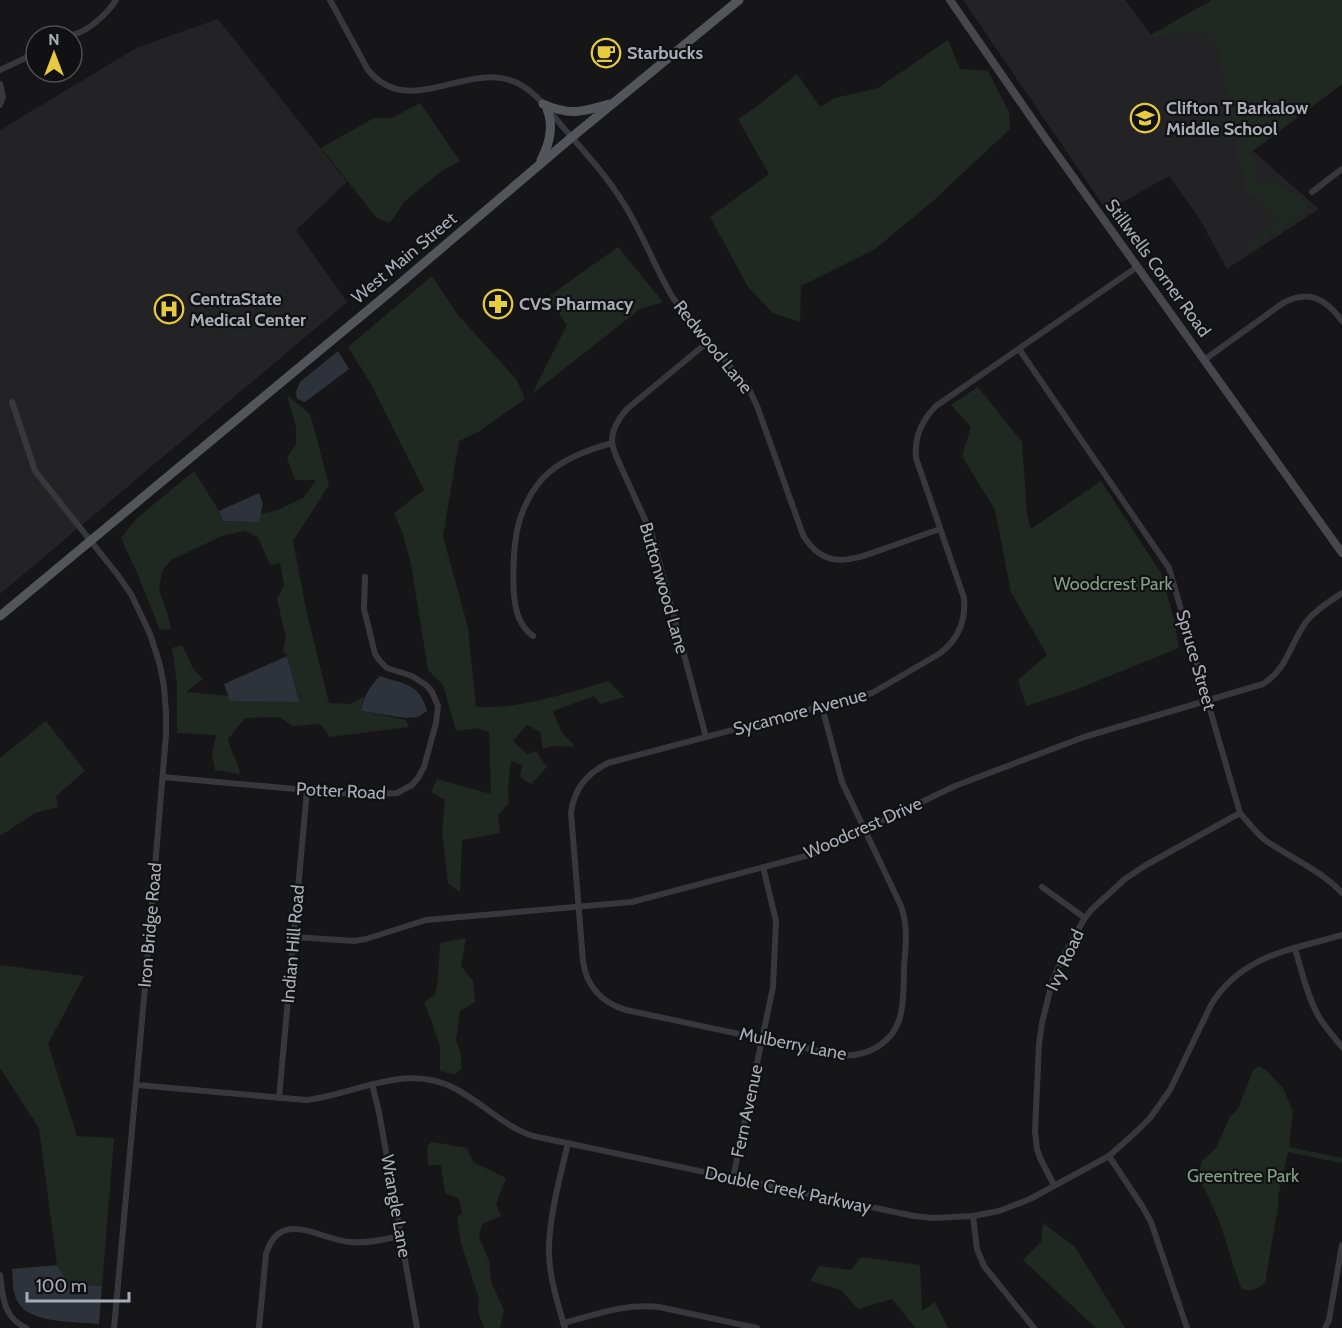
<svg xmlns="http://www.w3.org/2000/svg" width="1342" height="1328" font-family="Cabin,sans-serif">
<style>
.built{fill:#232225}
.green{fill:#202822}
.water{fill:#2d323b}
.lines{fill:none;stroke-linecap:round;stroke-linejoin:round}
.street{stroke:#37373d;stroke-width:6}
.secondary{stroke:#46464c;stroke-width:8}
.primary{stroke:#54545b;stroke-width:9}
.labels{text-anchor:middle;dominant-baseline:central;stroke-width:4.5;stroke-linejoin:round;paint-order:stroke}
.poi-label{font-size:18px;font-weight:bold;fill:#a9abb7;stroke:#111113;text-anchor:start}
.street-label{font-size:18px;fill:#a9abb7;stroke:#111113}
.park-label{font-size:18px;fill:#81a189;stroke:#111113}
</style>
<rect width="100%" height="100%" fill="#161618"/>
<g class="built">
<path d="M963,0H1125L1151,35L1212,0H1342V84L1253,151L1319,209L1227,269L1201,221L1169,176L1107,211Z"/>
<path d="M218,19L347,182L296,230L347,302L0,594V130L138,47Z"/>
</g>
<g class="green">
<path d="M1212,0H1342V84L1250,152L1259,166L1254,180L1258,187L1272,180L1305,201L1310,210L1248,251L1244,246L1276,223L1257,195L1252,197L1247,192L1244,184L1218,48C1198,19 1178,39 1151,35Z"/>
<path d="M948,40L960,69L988,71L1009,112L1010,129L933,201L875,249L801,286L800,322L773,313L748,287L710,217L769,174L738,119L756,107L797,74L820,107L835,98L878,88Z"/>
<path d="M420,103L460,161L440,172L405,201L390,223L377,218L321,148L374,118H392Z"/>
<path d="M618,247L663,302L640,309L532,394L567,325L548,297Z"/>
<path d="M432,276L458,315L517,380L525,399L478,432L459,441L443,536L468,628L476,707C522,709 566,693 609,681L624,697L600,704L594,696L553,711L562,733L575,746C565,748 552,744 543,749L540,732L527,725L513,741L527,754L536,751L547,767L531,784L520,777L522,765L511,761L508,787L509,803L498,815L500,833L462,840L460,892L448,883L442,833L445,800L431,792L437,779L491,794L489,732L478,728L456,731L443,685L428,670L411,564L403,534L394,513L424,490L372,386L348,347Z"/>
<path d="M978,387L1022,442L1027,514L1031,529L1101,481L1161,573L1174,619L1179,648L1075,690L1026,706L1018,680L1047,655L1011,592L995,510L962,456L971,427L951,405Z"/>
<path d="M287,395L310,414L329,485L293,541L306,609L329,703L350,704L364,696L361,711L406,720L409,727L330,737L320,724L293,726L279,717L245,718L228,739C231,753 238,761 240,774L215,770L212,754L216,735L177,733V683L172,648L182,645L194,670L203,679L186,692L299,702L287,656L283,651L286,638L277,599L284,585L280,563L270,565L258,537L245,531L222,536L171,560L162,571L159,590L168,615L171,629L160,630L137,573L121,538L137,518L194,471L219,511L223,521L258,522L260,514L278,510L303,498L316,480H295L287,458L296,444V427Z"/>
<path d="M46,721L85,771L56,796L58,807L35,813L0,836V758Z"/>
<path d="M466,938L461,966L473,981L475,1002L460,1011L456,1040L461,1054V1069L455,1074L440,1071V1046L432,1022L424,1002L435,995L438,978L440,943Z"/>
<path d="M0,965L84,976L48,1044L77,1136L114,1138L102,1286L69,1284L57,1265L39,1128L0,1068Z"/>
<path d="M1259,1066L1267,1071L1283,1088L1293,1111L1289,1147L1342,1158V1163L1288,1152L1278,1197V1206L1265,1283C1257,1289 1251,1292 1242,1289L1239,1283L1219,1220L1203,1186L1199,1171L1202,1161L1216,1148L1230,1117L1238,1109L1253,1070Z"/>
<path d="M432,1142L467,1148L473,1162L506,1178L496,1204L501,1216L482,1224L479,1238L489,1260L491,1282L504,1310L500,1328H484L478,1312L479,1299L461,1243L457,1218L462,1213L459,1199L445,1193L441,1165H428L427,1146Z"/>
<path d="M1043,1223L1075,1247L1125,1328H1096L1023,1260L1041,1242Z"/>
<path d="M861,1257L920,1265L922,1311L935,1302L948,1328H916L892,1299L858,1309L841,1290L810,1281L819,1266L851,1270Z"/>
</g>
<g class="water">
<path d="M338,351L349,369L305,402L297,399L296,392L300,382Z"/>
<path d="M259,493L263,504L259,522L223,521L219,511Z"/>
<path d="M287,656L299,702L230,701L224,684Z"/>
<path d="M380,676C403,684 420,683 427,711L418,717L405,718L361,711C364,696 369,687 380,676Z"/>
<path d="M57,1265L69,1284L102,1286L99,1324C78,1322 32,1323 20,1305C12,1296 13,1281 12,1269Z"/>
</g>
<g class="lines">
<g class="street">
<path d="M330,0L368,70C409,120 466,61 515,82C534,90 548,109 561,125C583,150 607,176 624,204C643,234 655,268 673,298L749,389L757,406L803,535C825,572 853,560 886,548C904,542 922,535 940,529"/>
<path d="M51,36C58,33 62,36 70,35C86,34 108,13 116,0"/>
<path d="M0,70L36,53"/>
<path d="M0,84L3,97L0,105"/>
<path d="M1312,192L1342,169"/>
<path d="M1019,349L1169,568L1240,813C1248,822 1255,832 1265,840C1290,858 1321,870 1342,893"/>
<path d="M1204,360L1283,303C1309,289 1326,299 1342,321"/>
<path d="M12,402L35,471L117,574L131,594L143,619L150,634L160,665L164,687L166,712V735C150,933 133,1130 114,1328"/>
<path d="M533,636C526,631 522,625 519,618C510,597 513,544 519,522C524,506 532,490 543,478C562,459 587,450 612,443"/>
<path d="M822,707L842,782L901,906C908,926 906,945 904,966C904,981 904,998 901,1013C895,1043 867,1058 838,1055L626,1010C602,1003 586,986 583,961L571,813C574,789 586,774 608,763L872,693L939,654C958,640 966,621 964,598L916,458C914,437 921,421 936,406L1137,267"/>
<path d="M706,737L652,535L616,456C615,452 612,446 612,441C612,429 619,418 627,409L709,341"/>
<path d="M163,777L362,795L397,793L412,785L418,778L424,767L436,723L438,706L432,692L426,685L412,676L387,668L380,661L375,654L364,609L365,577"/>
<path d="M1042,887L1085,918"/>
<path d="M294,937L354,941L366,939L426,920L632,902L813,854L955,786L1084,737L1263,684C1288,668 1290,644 1306,622C1315,610 1329,602 1342,593"/>
<path d="M1295,949C1302,971 1307,996 1319,1017C1325,1027 1334,1037 1342,1047"/>
<path d="M372,1084L379,1112L417,1328"/>
<path d="M137,1085L306,1100C355,1095 405,1062 454,1088C482,1102 503,1126 533,1136L914,1216L933,1218L973,1216L999,1211L1030,1199L1109,1156L1137,1131L1150,1118L1170,1090L1211,1005C1241,955 1291,950 1342,935"/>
<path d="M279,1098L307,790"/>
<path d="M1109,1156L1142,1206L1151,1222L1187,1328"/>
<path d="M733,1178L773,987L776,921L763,867"/>
<path d="M1054,1185L1040,1158L1037,1149L1035,1132L1039,1044L1042,1023L1052,982L1062,959L1083,921L1091,910L1125,879L1146,865L1240,813"/>
<path d="M973,1216L977,1249L984,1266L1034,1328"/>
<path d="M0,1275C3,1297 3,1317 26,1328"/>
<path d="M563,1323C595,1315 625,1303 659,1307L757,1328"/>
<path d="M259,1328L266,1254C280,1207 320,1240 350,1242C367,1244 384,1239 401,1236"/>
<path d="M565,1328C558,1304 550,1280 549,1254C548,1221 560,1177 568,1143"/>
<path d="M1325,1328L1329,1320L1342,1245"/>
</g>
<path class="secondary" d="M950,0L1046,139L1342,553"/>
<g class="primary">
<path d="M543,104C570,116 582,112 609,104"/>
<path d="M541,160C550,143 554,126 547,109"/>
<path d="M0,616L390,292L572,137L739,0"/>
</g>
</g>
<defs>
<g id="cafe-ring" transform="scale(1.5)"><circle r="9.5" fill="#111113" stroke="#e6cb40" stroke-width="1.5"/><path d="M-5.5-4.5H6V0H3Q3 3.5 0 3.5H-2.5Q-5.5 3.5-5.5 0ZM3-3.2v2h1.7v-2ZM-6 4.5H4V6H-6Z" fill="#e6cb40"/></g>
<g id="school-ring" transform="scale(1.5)"><circle r="9.5" fill="#111113" stroke="#e6cb40" stroke-width="1.5"/><path d="M0-5L7-2L0 1L-7-2ZM-4 1L0 2.5L4 1V4Q0 6-4 4Z" fill="#e6cb40"/></g>
<g id="pharmacy-ring" transform="scale(1.5)"><circle r="9.5" fill="#111113" stroke="#e6cb40" stroke-width="1.5"/><path d="M-2-6h4v4h4v4h-4v4h-4v-4h-4v-4h4Z" fill="#e6cb40"/></g>
<g id="hospital-ring" transform="scale(1.5)"><circle r="9.5" fill="#111113" stroke="#e6cb40" stroke-width="1.5"/><path d="M-5-5h3v3.5h4V-5h3V5h-3V1.5h-4V5h-3Z" fill="#e6cb40"/></g>
</defs>
<g fill-rule="evenodd">
<use href="#cafe-ring" x="606" y="53"/>
<use href="#school-ring" x="1145" y="118"/>
<use href="#pharmacy-ring" x="498" y="304"/>
<use href="#hospital-ring" x="169" y="309"/>
</g>
<g class="labels">
<g class="poi-label">
<text x="627" y="53">Starbucks</text>
<text x="1166" y="108">Clifton T Barkalow<tspan x="1166" dy="21">Middle School</tspan></text>
<text x="190" y="299">CentraState<tspan x="190" dy="21">Medical Center</tspan></text>
<text x="519" y="304">CVS Pharmacy</text>
</g>
<g class="street-label">
<text transform="translate(404 258) rotate(-40)">West Main Street</text>
<text transform="translate(1158 268) rotate(54)">Stillwells Corner Road</text>
<text transform="translate(713 347) rotate(51)">Redwood Lane</text>
<text transform="translate(664 588) rotate(74)">Buttonwood Lane</text>
<text transform="translate(1196 660) rotate(74)">Spruce Street</text>
<text transform="translate(800 712) rotate(-15)">Sycamore Avenue</text>
<text transform="translate(341 791) rotate(3)">Potter Road</text>
<text transform="translate(863 828) rotate(-24)">Woodcrest Drive</text>
<text transform="translate(150 925) rotate(-85)">Iron Bridge Road</text>
<text transform="translate(293 944) rotate(-85)">Indian Hill Road</text>
<text transform="translate(1065 960) rotate(-65)">Ivy Road</text>
<text transform="translate(793 1044) rotate(11)">Mulberry Lane</text>
<text transform="translate(747 1111) rotate(-78)">Fern Avenue</text>
<text transform="translate(788 1190) rotate(12)">Double Creek Parkway</text>
<text transform="translate(396 1206) rotate(80)">Wrangle Lane</text>
</g>
<g class="park-label">
<text x="1113" y="584">Woodcrest Park</text>
<text x="1243" y="1176">Greentree Park</text>
</g>
</g>
<g transform="translate(54 54)"><circle r="28" fill="#111113" stroke="#4e4f55" stroke-width="1.5"/>
<path d="M0-4.5L10 22L0 15L-10 22Z" fill="#e6cb40"/>
<text y="-9" font-size="16" font-weight="bold" text-anchor="middle" fill="#a9abb7">N</text>
</g>
<path d="M27 1292v9h102v-9" fill="none" stroke="#a9abb7" stroke-width="3"/>
<text x="36" y="1292" font-size="18" fill="#a9abb7" stroke="#111113" stroke-width="4.5" paint-order="stroke">100 m</text>
</svg>
